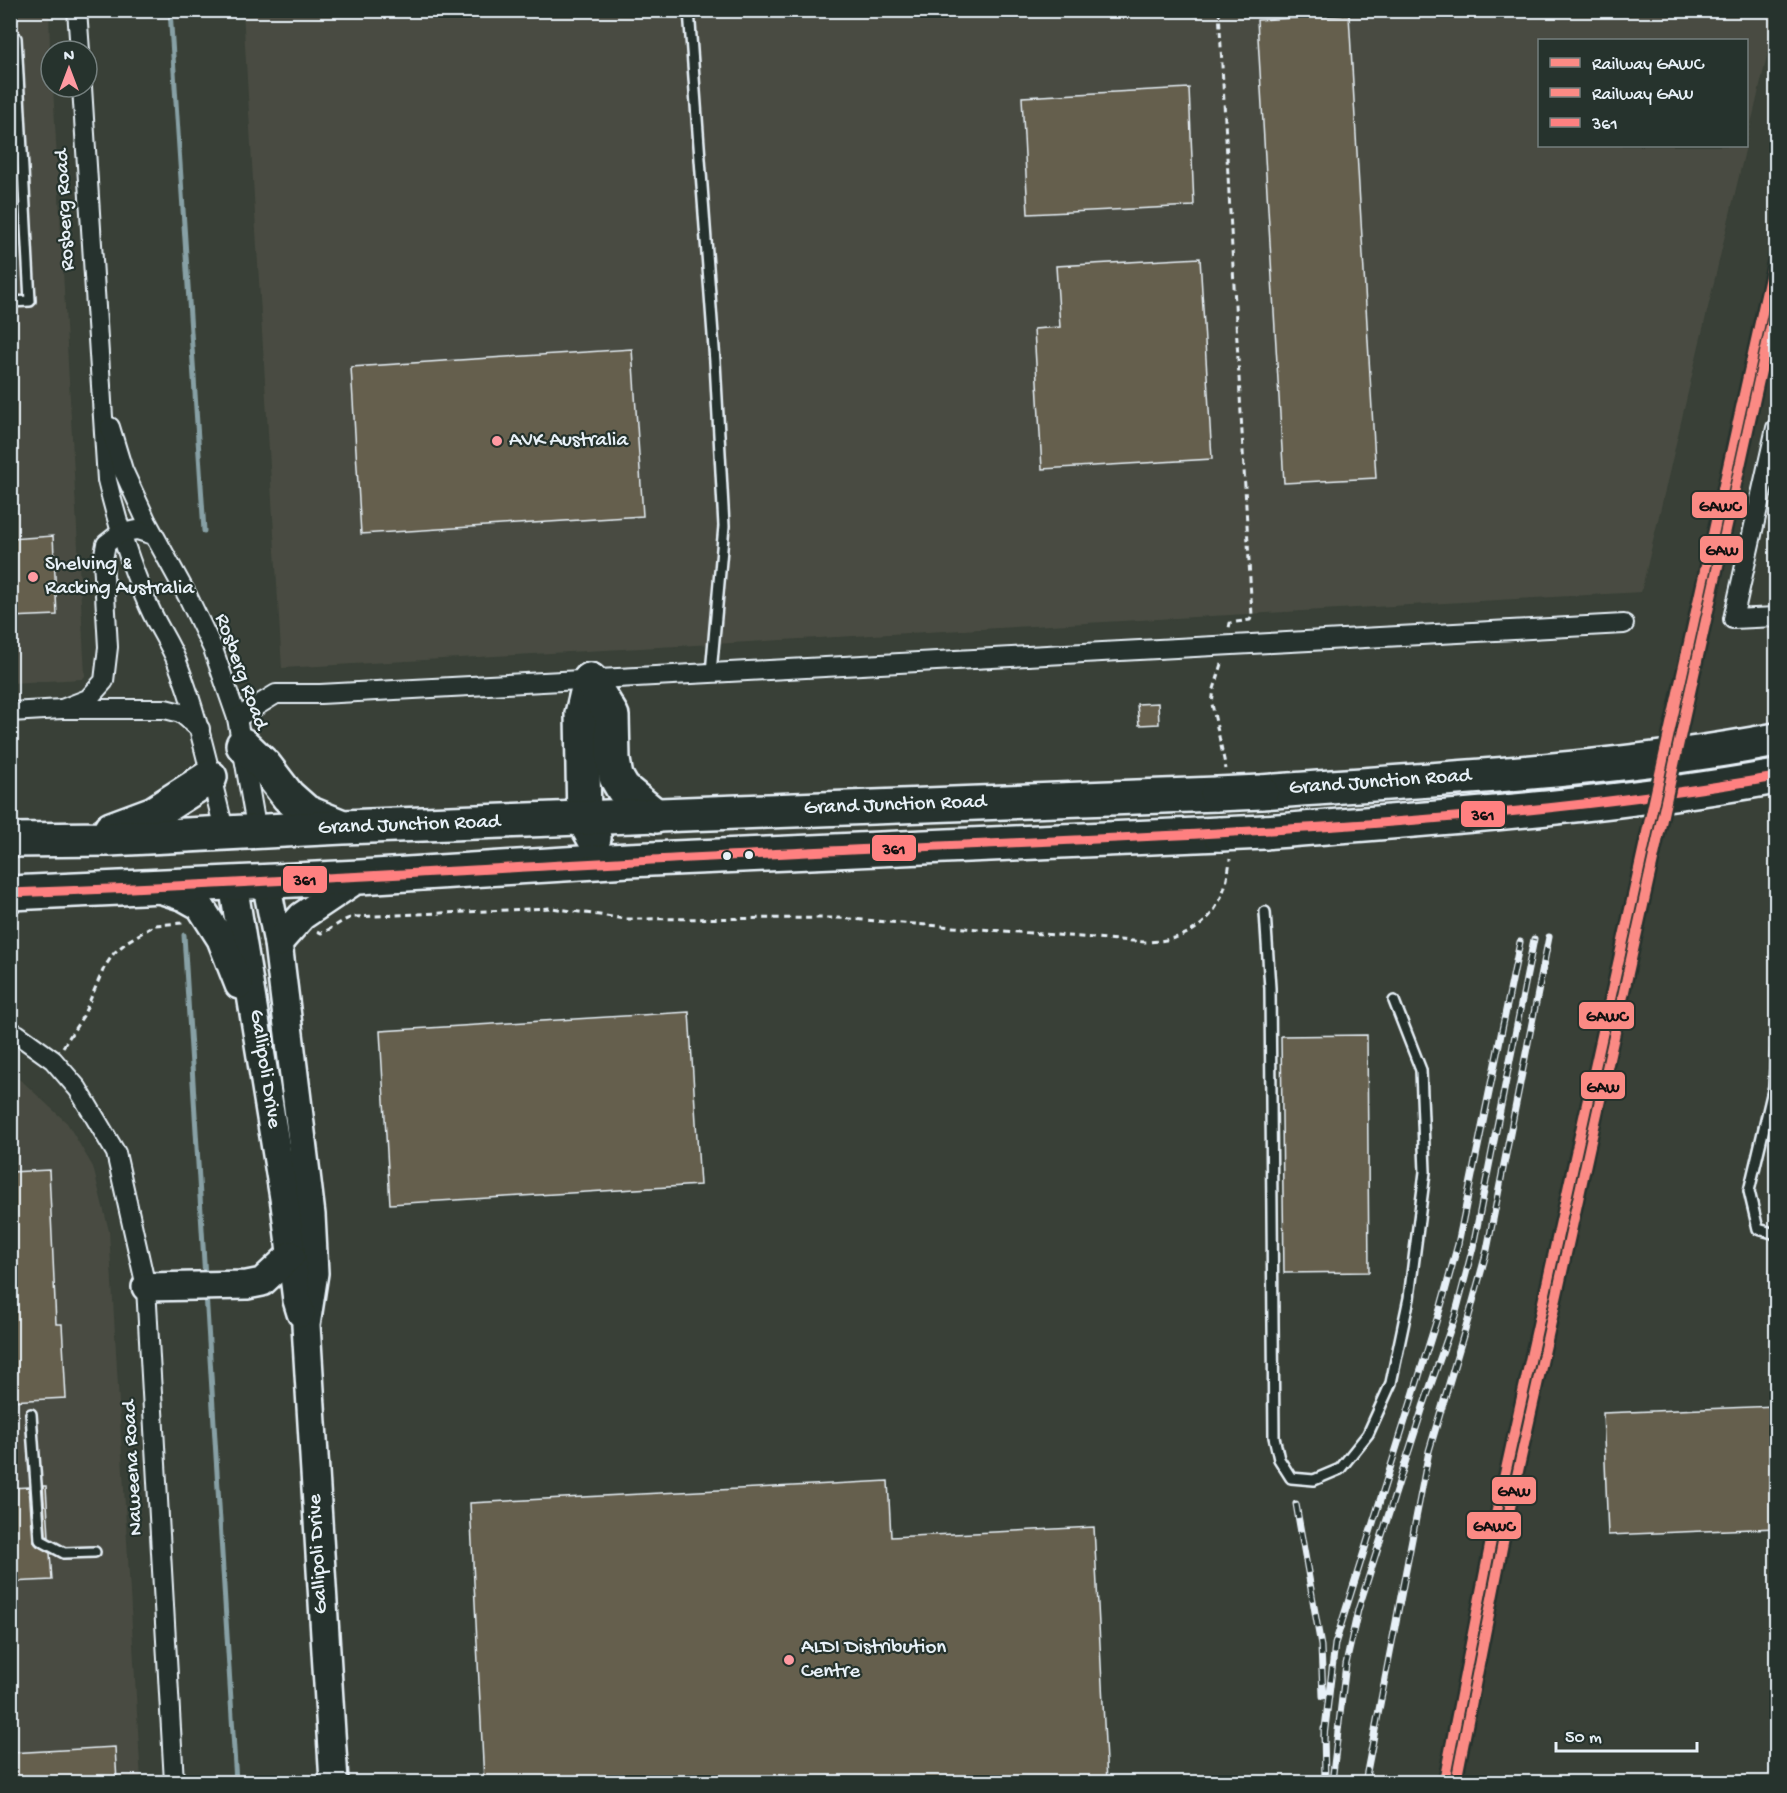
<svg xmlns="http://www.w3.org/2000/svg" width="1787" height="1793" font-family="'Gochi Hand',sans-serif">
<style>
.built{fill:#494c42}
.lines{fill:none;stroke-linecap:round;stroke-linejoin:round}
.stream{stroke:#87a0a5;stroke-width:5}
.building{fill:#655f4e;stroke:#e8f1f8;stroke-width:1.5}
.lane-casing{stroke:#e8f1f8;stroke-width:14}
.street-casing{stroke:#e8f1f8;stroke-width:22}
.secondary-casing{stroke:#e8f1f8;stroke-width:32}
.highway-casing{stroke:#e8f1f8;stroke-width:38}
.path{stroke:#e8f1f8;stroke-width:3;stroke-dasharray:6 4.5;stroke-linecap:butt}
.lane{stroke:#26332d;stroke-width:9}
.street{stroke:#26332d;stroke-width:18}
.secondary{stroke:#26332d;stroke-width:27}
.highway{stroke:#26332d;stroke-width:33}
.rail-casing{stroke:#e8f1f8;stroke-width:7}
.rail{stroke:#26332d;stroke-width:4.5;stroke-dasharray:14;stroke-linecap:butt}
.highway-bridge-casing{stroke:#e8f1f8;stroke-width:38;stroke-linecap:butt}
.highway-bridge{stroke:#26332d;stroke-width:33}
.bus-1-casing{stroke:#26332d;stroke-width:14}
.bus-1{stroke:#ff8080;stroke-width:9}
.rail-1-casing{stroke:#26332d;stroke-width:15}
.rail-2-casing{stroke:#26332d;stroke-width:15}
.rail-1{stroke:#fb8a84;stroke-width:10}
.rail-2{stroke:#fb8a84;stroke-width:10}
.poi-dot{fill:#ff9aa2;stroke:#26332d;stroke-width:2}
.bus-dot{fill:#e8f1f8;stroke:#26332d;stroke-width:2}
.labels{text-anchor:middle;dominant-baseline:central;stroke-width:4.5;stroke-linejoin:round;paint-order:stroke}
.street-label{font-size:21px;fill:#e8f1f8;stroke:#26332d}
.poi-label{font-size:21px;fill:#e8f1f8;stroke:#26332d;text-anchor:start}
.line-badge{stroke:#26332d;stroke-width:2}
.pale-badge-label{font-size:16px;text-anchor:middle;font-weight:bold;fill:#111}
</style>
<rect width="100%" height="100%" fill="#394037"/>
<filter id="ink" filterUnits="userSpaceOnUse"><feTurbulence type="fractalNoise" baseFrequency=".0167" numOctaves="2"/><feDisplacementMap in="SourceGraphic" scale="12" xChannelSelector="R" yChannelSelector="G"/><feConvolveMatrix kernelMatrix="1 2 1 2 8 2 1 2 1" color-interpolation-filters="sRGB"/></filter>
<g filter="url(#ink)">
<g class="built">
<path d="M1776,10V18L1746,145V40H1540V146H1746L1641,592L282,668L243,11Z"/>
<path d="M11,11H49L51,87H53L85,676L82,679L11,683Z"/>
<path d="M10,1074L23,1082L67,1123L93,1167L109,1231L141,1782H11Z"/>
</g>
<g class="lines">
<g class="stream">
<path d="M170,10L204,531"/>
<path d="M184,935L205,1278"/>
<path d="M206,1293L236,1782"/>
</g>
</g>
<g class="building">
<path d="M1349,15L1376,478L1284,483L1257,20Z"/>
<path d="M1189,88L1194,206L1028,214L1022,97Z"/>
<path d="M1200,258L1212,459L1042,469L1034,329L1060,327L1056,266Z"/>
<path d="M632,349L643,516L361,534L351,367Z"/>
<path d="M53,536L57,615L10,617V539Z"/>
<path d="M1158,703L1159,724L1139,725L1137,704Z"/>
<path d="M689,1012L700,1185L390,1204L380,1031Z"/>
<path d="M1367,1035L1369,1272L1284,1273L1281,1036Z"/>
<path d="M49,1170L56,1324H62L66,1398L10,1401V1172Z"/>
<path d="M1776,1406V1528L1608,1535L1603,1413Z"/>
<path d="M888,1481L891,1537L1094,1527L1107,1782H484L470,1503Z"/>
<path d="M43,1486H46L49,1537L46,1536Z"/>
<path d="M29,1487L33,1541L37,1546L50,1553L52,1580L10,1582V1488Z"/>
<path d="M115,1747L117,1782H10V1753Z"/>
</g>
<g class="lines">
<g class="lane-casing">
<g id="lane">
<path d="M689,10L715,362L724,526L711,673"/>
<path d="M10,31L16,38L30,301L10,302"/>
<path d="M1265,912L1270,988L1274,1437L1279,1459L1291,1478L1314,1480L1340,1469L1368,1434L1391,1383L1409,1298L1425,1172L1421,1070L1394,1001"/>
<path d="M1776,1051L1774,1086L1749,1191L1758,1229L1776,1234"/>
<path d="M31,1414L40,1540L64,1553L95,1552"/>
</g>
</g>
<g class="street-casing">
<g id="street">
<path d="M77,10L80,51"/>
<path d="M82,87L107,480C118,526 130,566 150,609C158,627 170,644 177,662C199,718 210,775 225,833"/>
<path d="M110,427L123,470L147,522L188,597L213,649L237,718L257,832"/>
<path d="M1776,428L1733,619L1776,617"/>
<path d="M62,709L88,699L104,681L108,647L103,559L106,544L120,533L137,530L153,535"/>
<path d="M10,712L62,709H165L181,713L200,729"/>
<path d="M237,718L276,694H320L1624,624"/>
<path d="M10,1032L17,1034L53,1060L78,1089L116,1153L146,1287L174,1782"/>
</g>
</g>
<g class="secondary-casing">
<g id="secondary">
<path d="M266,882L278,943L311,1215L314,1273L306,1325L334,1782"/>
<path d="M233,884L285,1204L297,1300L301,1313"/>
<path d="M156,888L184,897L200,906L221,939L239,985"/>
<path d="M278,943L302,916L360,877"/>
<path d="M146,1287L247,1285L262,1282L291,1255"/>
</g>
</g>
<g class="highway-casing">
<g id="highway">
<path d="M590,680L582,714L584,820L594,838"/>
<path d="M590,680L612,716L613,760L616,777L623,789L656,816"/>
<path d="M243,745L265,766L288,796L306,812L338,825"/>
<path d="M1261,792C1433,779 1607,772 1776,740"/>
<path d="M111,829L154,813L210,777"/>
<path d="M1265,832C1436,818 1607,807 1776,777"/>
<path d="M10,840L109,839L343,827L1217,794"/>
<path d="M10,893L360,877L628,860L1220,834"/>
</g>
</g>
<g class="path">
<path d="M1219,10L1252,616L1250,620L1230,623L1229,628"/>
<path d="M1222,664L1214,689L1212,704L1226,769"/>
<path d="M317,931L321,933C333,929 341,920 353,917L552,908L626,919L838,918L1145,942C1199,941 1225,912 1230,859"/>
<path d="M63,1047L83,1016L104,968L114,953L128,941L155,925L183,923"/>
</g>
<use href="#lane" class="lane"/>
<use href="#street" class="street"/>
<use href="#secondary" class="secondary"/>
<use href="#highway" class="highway"/>
<g class="rail-casing">
<g id="rail">
<path d="M1296,1504L1321,1646L1323,1696"/>
<path d="M1324,1729L1325,1782"/>
<path d="M1324,1737L1335,1644L1441,1306L1458,1244L1520,942"/>
<path d="M1332,1782L1346,1664L1358,1610L1423,1407L1455,1316L1473,1247L1534,939"/>
<path d="M1365,1782L1429,1451L1469,1316L1487,1250L1549,937"/>
</g>
</g>
<use href="#rail" class="rail"/>
<g class="highway-bridge-casing">
<g id="highway-bridge">
<path d="M1217,794L1261,792"/>
<path d="M1220,834L1265,832"/>
</g>
</g>
<use href="#highway-bridge" class="highway-bridge"/>
<g class="bus-1-casing">
<path id="bus-1" d="M10,893C283,883 555,864 828,851C1144,836 1463,830 1776,777"/>
</g>
<use href="#bus-1" class="bus-1"/>
<g class="rail-1-casing">
<path id="rail-1" d="M1444,1782L1497,1510L1776,250"/>
</g>
<g class="rail-2-casing">
<path id="rail-2" d="M1456,1782L1509,1512L1776,303"/>
</g>
<use href="#rail-1" class="rail-1"/>
<use href="#rail-2" class="rail-2"/>
</g>
</g>
<g class="poi-dot">
<circle cx="497" cy="441" r="6"/>
<circle cx="33" cy="577" r="6"/>
<circle cx="789" cy="1660" r="6"/>
</g>
<g class="bus-dot">
<circle cx="749" cy="855" r="5"/>
<circle cx="727" cy="856" r="5"/>
</g>
<g class="labels">
<g class="street-label">
<text transform="translate(66 210) rotate(-93)">Rosberg Road</text>
<text transform="translate(240 672) rotate(70)">Rosberg Road</text>
<text transform="translate(1380 783) rotate(-4)">Grand Junction Road</text>
<text transform="translate(895 806) rotate(-2)">Grand Junction Road</text>
<text transform="translate(409 826) rotate(-2)">Grand Junction Road</text>
<text transform="translate(264 1069) rotate(81)">Gallipoli Drive</text>
<text transform="translate(134 1468) rotate(-93)">Naweena Road</text>
<text transform="translate(319 1554) rotate(-93)">Gallipoli Drive</text>
</g>
<g class="poi-label">
<text x="509" y="441">AVK Australia</text>
<text x="45" y="565">Shelving &amp;<tspan x="45" dy="24">Racking Australia</tspan></text>
<text x="801" y="1648">ALDI Distribution<tspan x="801" dy="24">Centre</tspan></text>
</g>
</g>
<g class="line-badge">
<rect x="1691" y="491" width="57" height="28" rx="6" fill="#fb8a84"/>
<rect x="1699" y="535" width="45" height="29" rx="6" fill="#fb8a84"/>
<rect x="1460" y="800" width="46" height="28" rx="6" fill="#ff8080"/>
<rect x="871" y="834" width="46" height="28" rx="6" fill="#ff8080"/>
<rect x="282" y="865" width="46" height="29" rx="6" fill="#ff8080"/>
<rect x="1578" y="1001" width="57" height="29" rx="6" fill="#fb8a84"/>
<rect x="1580" y="1071" width="46" height="29" rx="6" fill="#fb8a84"/>
<rect x="1491" y="1476" width="46" height="29" rx="6" fill="#fb8a84"/>
<rect x="1466" y="1511" width="56" height="29" rx="6" fill="#fb8a84"/>
</g>
<g class="pale-badge-label">
<text x="1720" y="511">GAWC</text>
<text x="1722" y="555">GAW</text>
<text x="1483" y="820">361</text>
<text x="894" y="854">361</text>
<text x="305" y="885">361</text>
<text x="1607" y="1021">GAWC</text>
<text x="1603" y="1092">GAW</text>
<text x="1514" y="1496">GAW</text>
<text x="1494" y="1531">GAWC</text>
</g>
<rect width="1787" height="1793" fill="none" stroke="#26332d" stroke-width="36"/>
<rect x="18" y="18" width="1751" height="1757" fill="none" stroke="#e8f1f8" stroke-width="2" filter="url(#ink)"/>
<rect x="1538" y="39" width="210" height="108" fill="#26332d" stroke="#747f7e" stroke-width="1.5"/>
<rect x="1550" y="58" width="30" height="9" fill="#fb8a84" stroke="#747f7e" stroke-width="1.5"/>
<text x="1592" y="69" font-size="18" fill="#e8f1f8">Railway GAWC</text>
<rect x="1550" y="88" width="30" height="9" fill="#fb8a84" stroke="#747f7e" stroke-width="1.5"/>
<text x="1592" y="99" font-size="18" fill="#e8f1f8">Railway GAW</text>
<rect x="1550" y="118" width="30" height="9" fill="#ff8080" stroke="#747f7e" stroke-width="1.5"/>
<text x="1592" y="129" font-size="18" fill="#e8f1f8">361</text>
<g transform="translate(69 69)"><circle r="28" fill="#26332d" stroke="#747f7e" stroke-width="1.5"/>
<path d="M0-4.5L10 22L0 15L-10 22Z" fill="#ff9aa2"/>
<text y="-9" font-size="16" font-weight="bold" text-anchor="middle" fill="#e8f1f8">N</text>
</g>
<path d="M1556 1742v9h141v-9" fill="none" stroke="#e8f1f8" stroke-width="3"/>
<text x="1565" y="1742" font-size="18" fill="#e8f1f8" stroke="#26332d" stroke-width="4.5" paint-order="stroke">50 m</text>
</svg>
